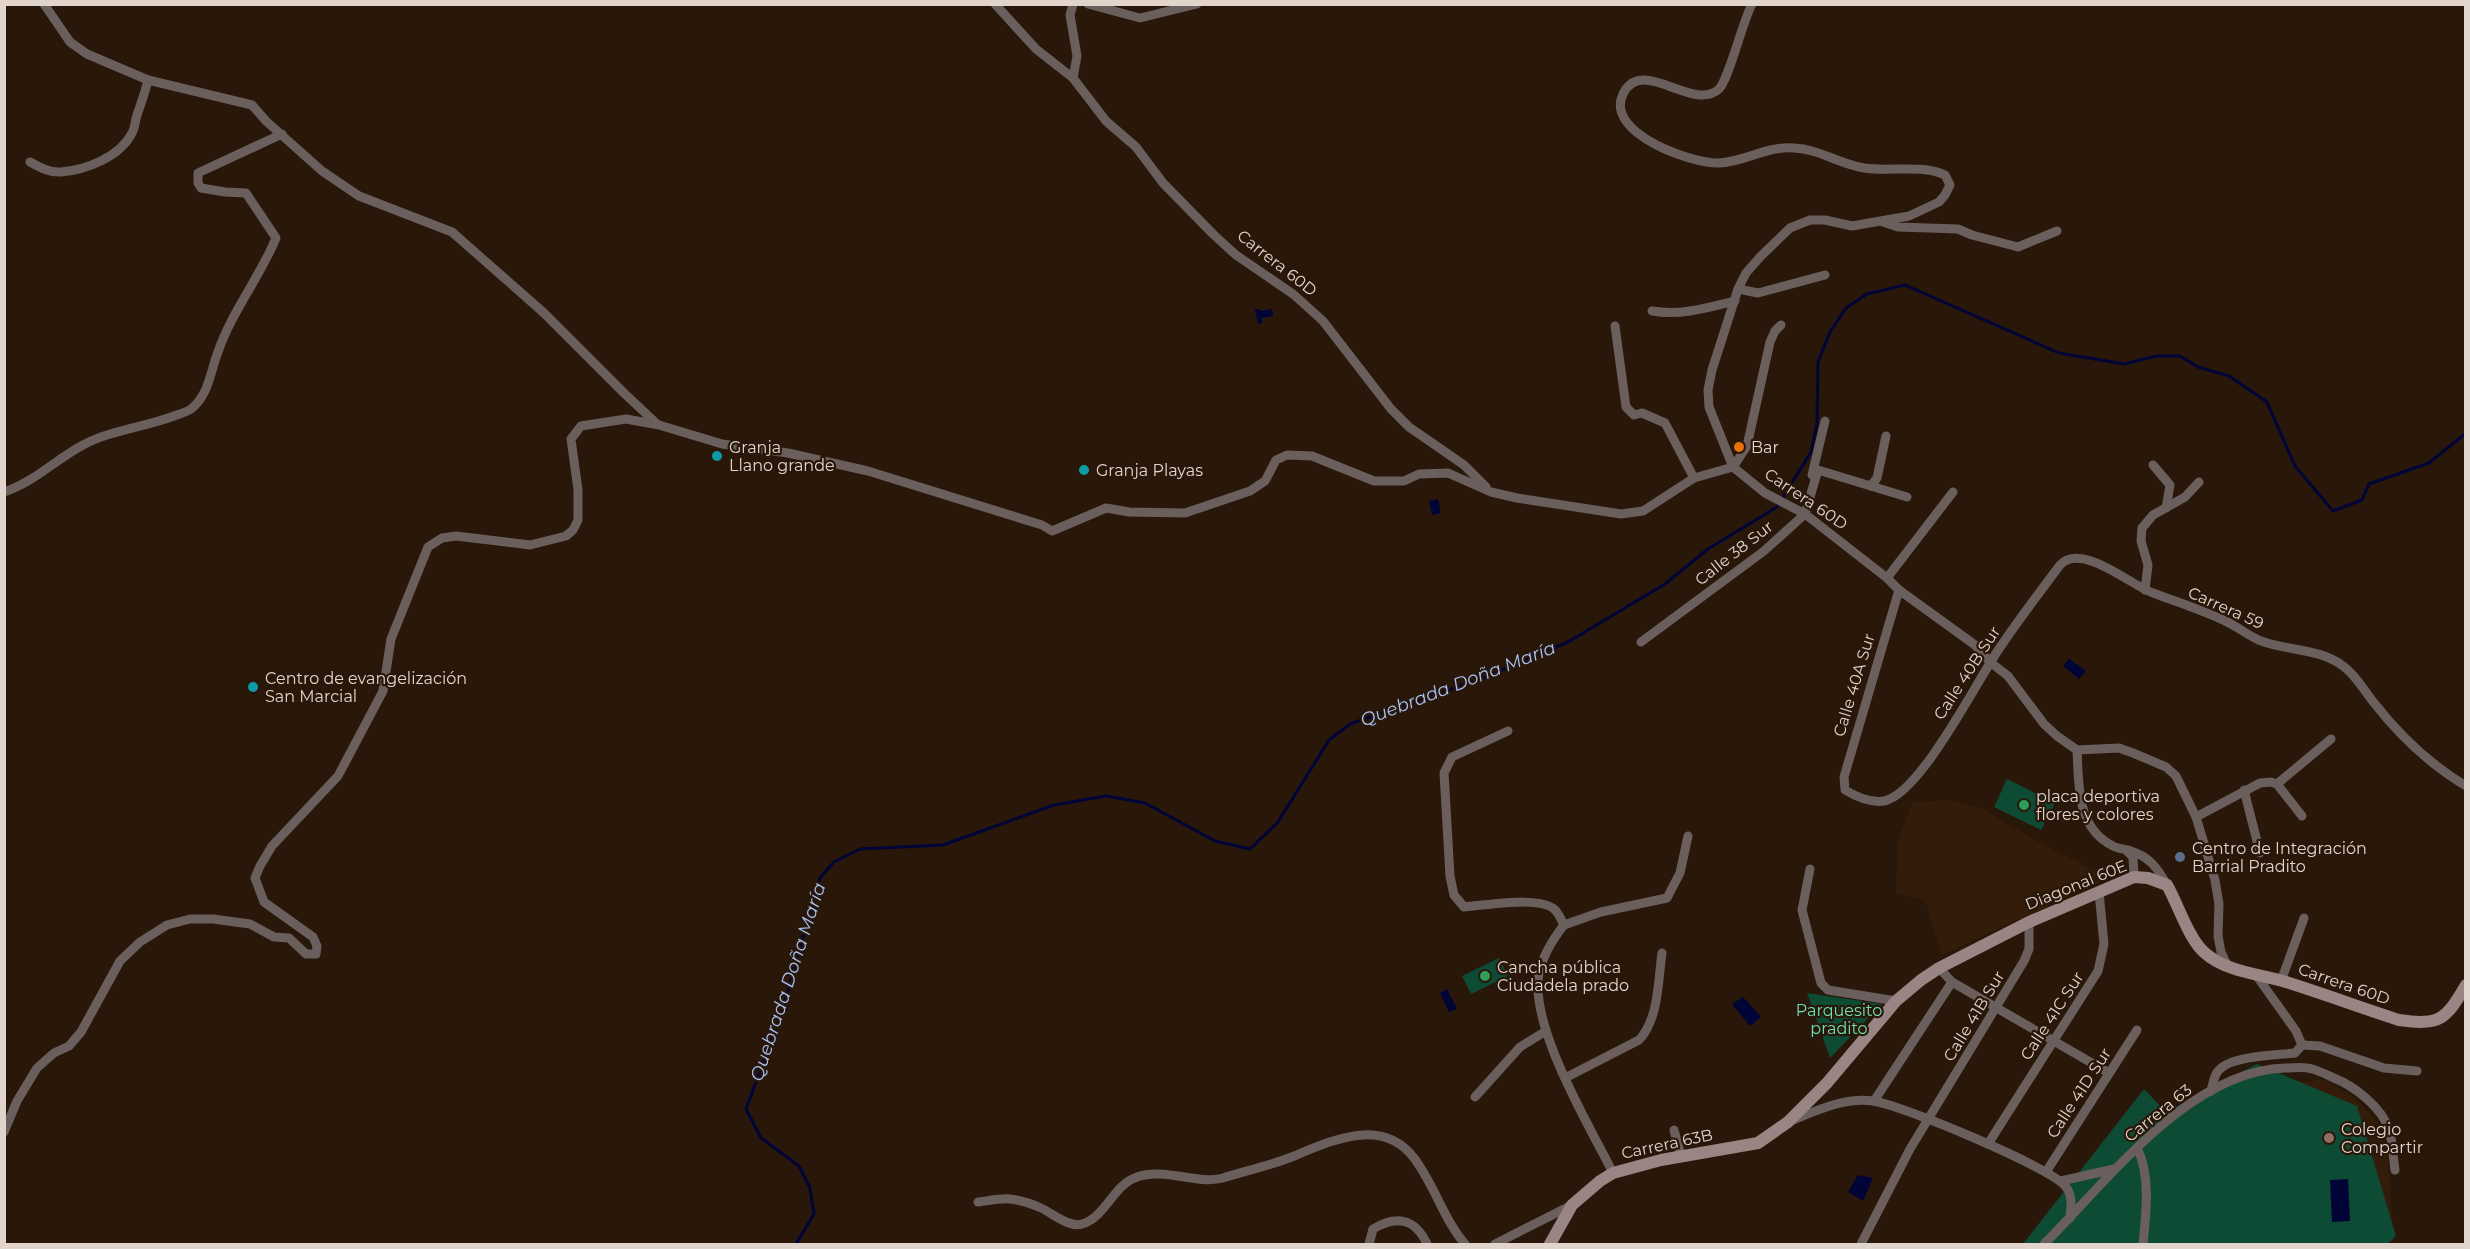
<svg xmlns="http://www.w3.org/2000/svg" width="2470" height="1249" font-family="Montserrat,sans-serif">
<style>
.built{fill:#331c09}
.green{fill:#0e4b35}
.water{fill:#000436}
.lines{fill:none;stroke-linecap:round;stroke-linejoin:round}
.stream{stroke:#000436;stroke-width:3}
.minor{stroke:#6b5f5e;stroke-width:9}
.secondary{stroke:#998583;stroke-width:12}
.food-dot{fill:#e8710a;stroke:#291709;stroke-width:2}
.culture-dot{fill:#0f9aa8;stroke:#291709;stroke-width:2}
.leisure-dot{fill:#2e9e5b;stroke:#291709;stroke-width:2}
.service-dot{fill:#5c6f8a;stroke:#291709;stroke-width:2}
.education-dot{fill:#8d6e63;stroke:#291709;stroke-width:2}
.labels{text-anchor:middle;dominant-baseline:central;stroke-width:4.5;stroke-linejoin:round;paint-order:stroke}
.street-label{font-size:16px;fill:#e1d4cb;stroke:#291709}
.poi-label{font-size:16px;fill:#e1d4cb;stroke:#291709;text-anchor:start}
.park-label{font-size:16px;fill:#6ce1b1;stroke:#291709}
.water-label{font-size:18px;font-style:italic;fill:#a8c3f5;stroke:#291709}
</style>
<rect width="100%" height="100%" fill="#291709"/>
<g class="built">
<path d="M1948,800L1984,809L1999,819L2053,850L2077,861L2107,879L1942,955L1925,901L1896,893L1897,841L1913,802Z"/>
<path d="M2324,1079L2355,1098L2378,1122L2388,1155L2392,1217L2353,1228L2272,1086Z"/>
</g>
<g class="green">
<path d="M2007,779L2055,803L2041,830L1994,807Z"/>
<path d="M1499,958L1508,976L1471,994L1462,976Z"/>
<path d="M1807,993L1882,1004L1830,1058Z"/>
<path d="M2257,1064L2357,1106L2396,1236L2388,1244H2023L2144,1089L2166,1112Z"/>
</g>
<g class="water">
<path d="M1255,309H1259L1260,311L1272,309L1273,316L1262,318V323L1258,324Z"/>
<path d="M1438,499L1441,513L1432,515L1429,501Z"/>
<path d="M2069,659L2086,671L2079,679L2063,666Z"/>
<path d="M1447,989L1457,1009L1449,1012L1440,993Z"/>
<path d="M1743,997L1761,1017L1750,1026L1732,1004Z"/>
<path d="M1858,1175L1873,1178L1863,1201L1848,1192Z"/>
<path d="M2348,1179L2350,1221L2332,1222L2330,1180Z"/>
</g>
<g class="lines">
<path class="stream" d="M796,1244L814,1214L810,1188L799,1166L761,1138L746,1109L782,1012L820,878L834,862L860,849L943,845L1054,805L1106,796L1145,803L1215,841L1250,849L1278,822L1329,740L1350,724L1486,677L1568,642L1665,584L1708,549L1777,507L1811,452L1817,424L1818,362L1830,332L1846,308L1867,294L1905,285L2059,353L2124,364L2157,356H2180L2198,367L2229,376L2267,402L2295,466L2333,511L2362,500L2369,484L2429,463L2466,433"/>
<g class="minor">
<path d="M44,4L70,42L87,54L148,80L252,105L266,121L322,171L359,196L452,232L544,313L625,394L657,424"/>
<path d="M995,4L1036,49L1073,78L1106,121L1136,147L1163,183L1214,235L1236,255L1293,294L1323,321L1391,409L1409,427L1464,465L1486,487"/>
<path d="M1073,4L1070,15L1077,56L1073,78"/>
<path d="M1088,4L1140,18L1197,4"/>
<path d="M1752,4C1742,23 1729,79 1719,89C1693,113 1642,55 1623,94C1604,133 1692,164 1719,163C1745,162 1765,146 1794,148C1819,149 1839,164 1864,168C1890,172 1920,164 1945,175L1950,185L1945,195L1939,202L1909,216L1852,226L1825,220H1810L1790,228L1761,256L1746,273L1738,289L1712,370L1708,390L1709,407L1733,467L1765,493L1805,514L1887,578L1899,590L1975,645L1990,662L2008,676L2044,724L2057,736L2077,750L2119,748L2133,753L2166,767L2176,776L2196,817L2215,880L2219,904L2218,936L2221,952L2227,965"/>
<path d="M30,162C39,167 50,173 61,172C86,170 120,157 132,133C135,128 135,121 137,115C141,103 145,93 148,80"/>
<path d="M1883,222L1898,227L1958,229L1972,235L2018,247L2057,231"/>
<path d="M1738,289L1758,293L1825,275"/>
<path d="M1652,311C1681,316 1706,308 1735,301"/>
<path d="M1615,326L1626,407L1634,415L1642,413L1665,423L1694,478"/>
<path d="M2153,465L2170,485L2166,508"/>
<path d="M1733,467L1747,446L1770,342L1775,331L1781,325"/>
<path d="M1812,475L1825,421"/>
<path d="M1871,486L1877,478L1886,436"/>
<path d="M4,492C34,482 55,460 83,445C111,430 145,427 174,416C179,414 187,412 191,409C209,395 210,372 218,352C232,311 260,277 276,238L246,193L225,192L201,188L198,183V173L282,134"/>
<path d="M1887,578L1953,492"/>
<path d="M1899,590L1844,777L1845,790C1855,796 1871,803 1884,801C1921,794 1978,678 2001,646C2019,619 2040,592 2060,565C2082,542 2130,585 2153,593C2177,602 2202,610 2225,621C2237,626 2250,637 2261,641C2287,651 2320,648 2343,666C2357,676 2364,691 2375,704C2400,736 2431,765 2466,786"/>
<path d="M2145,590L2148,565L2141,541L2142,528L2153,515L2185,497L2199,482"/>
<path d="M1641,642L1764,551L1805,514L1818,470L1907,497"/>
<path d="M1508,731L1452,757L1444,773L1450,876L1454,895L1464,907C1484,905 1539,896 1554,909C1559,913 1561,920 1564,925"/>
<path d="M2077,750C2079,784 2076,828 2113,846C2118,849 2126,849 2131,851C2150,857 2158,869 2167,885"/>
<path d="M2277,784L2302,816"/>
<path d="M2244,790L2260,853"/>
<path d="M2196,817L2260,783L2271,782L2277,784L2331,739"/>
<path d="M2127,851L2133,857L2134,877"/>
<path d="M1810,869L1802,910L1821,983L1828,990L1896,1001"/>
<path d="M1564,925C1553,939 1543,955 1539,973C1529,1026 1589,1125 1613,1173"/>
<path d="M1564,925L1601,912L1667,898L1680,873L1688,836"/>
<path d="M1939,968L1952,982L2109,1073"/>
<path d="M2281,981L2304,918"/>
<path d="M2302,1045L2320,1046L2384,1068L2417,1071"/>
<path d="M1565,1078L1639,1040C1659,1019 1658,980 1662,953"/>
<path d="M2211,1091C2213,1084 2214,1074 2220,1069C2233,1056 2277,1055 2295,1053L2302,1045L2296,1031L2256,975"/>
<path d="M1475,1097L1520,1047L1546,1031"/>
<path d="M1874,1101L1952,982"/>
<path d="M1793,1120C1818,1110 1845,1097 1873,1101C1899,1104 2053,1168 2066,1187C2073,1196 2071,1207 2070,1218"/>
<path d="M1674,1130L1681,1156"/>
<path d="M4,1132L17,1101L37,1068L54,1053L69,1046L81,1032L120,961L140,942L167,925L190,919H213L250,924L274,937L289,938L306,954H316L317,946L313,937L264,902L255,878L260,866L272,846L338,776L383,691L391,639L428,547L442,538L456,536L530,545L566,536L573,530L578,520V490L571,439L581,426L626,419L659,425L722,444L788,453L868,471L1042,525L1052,531L1106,508L1129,512L1185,513L1250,491L1265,481L1276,460L1287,455L1312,456L1374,481H1404L1419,474L1448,473L1491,492L1517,498L1621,514L1643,511L1694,478L1733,467"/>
<path d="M1988,1144L2098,971L2104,944L2099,892"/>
<path d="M2137,1148C2151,1175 2146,1214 2143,1244"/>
<path d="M2046,1172L2137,1030"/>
<path d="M2061,1181L2114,1169"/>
<path d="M978,1202C988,1201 1000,1198 1010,1199C1019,1200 1032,1204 1041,1208C1052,1213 1069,1228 1082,1224C1106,1217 1113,1185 1137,1177C1165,1167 1196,1185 1223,1178C1245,1171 1268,1166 1289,1158C1329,1142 1381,1115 1414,1158C1434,1184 1444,1220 1465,1244"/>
<path d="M1369,1244L1373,1229C1396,1215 1415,1218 1427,1244"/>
<path d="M1495,1244L1572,1205"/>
<path d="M1861,1244L1910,1149L2024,961L2029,949V922"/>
<path d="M2044,1244C2107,1182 2188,1071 2285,1068C2294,1068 2304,1066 2312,1069C2320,1071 2327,1075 2334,1078C2354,1086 2382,1107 2389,1130C2393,1142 2393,1157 2395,1170"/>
</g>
<path class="secondary" d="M1550,1244L1572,1205L1600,1181L1613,1173L1661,1160L1758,1143L1788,1122L1827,1083L1896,1001L1921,980L1939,968L2029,922L2134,877L2148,878L2167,885C2178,904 2189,940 2205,953C2226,972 2260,974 2286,982C2324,994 2362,1008 2399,1020C2441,1026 2446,1019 2466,985"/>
</g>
<circle class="food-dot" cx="1739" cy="447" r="6"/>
<g class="culture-dot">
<circle cx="717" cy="456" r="6"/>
<circle cx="1084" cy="470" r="6"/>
<circle cx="253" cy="687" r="6"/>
</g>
<g class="leisure-dot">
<circle cx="2024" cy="805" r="6"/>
<circle cx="1485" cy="976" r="6"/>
</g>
<circle class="service-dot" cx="2180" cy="857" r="6"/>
<circle class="education-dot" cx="2329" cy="1138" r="6"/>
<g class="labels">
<g class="street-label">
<text transform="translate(1277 263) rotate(38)">Carrera 60D</text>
<text transform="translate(1806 499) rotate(34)">Carrera 60D</text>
<text transform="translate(1734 553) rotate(-38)">Calle 38 Sur</text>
<text transform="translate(2226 608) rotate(24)">Carrera 59</text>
<text transform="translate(1967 673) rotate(-57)">Calle 40B Sur</text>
<text transform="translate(1854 685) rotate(-73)">Calle 40A Sur</text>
<text transform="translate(2076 885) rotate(-22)">Diagonal 60E</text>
<text transform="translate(2344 984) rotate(19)">Carrera 60D</text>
<text transform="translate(1974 1016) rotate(-59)">Calle 41B Sur</text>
<text transform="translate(2052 1016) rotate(-57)">Calle 41C Sur</text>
<text transform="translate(2079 1093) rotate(-57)">Calle 41D Sur</text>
<text transform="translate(2158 1113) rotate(-39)">Carrera 63</text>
<text transform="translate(1667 1144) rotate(-12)">Carrera 63B</text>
</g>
<g class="poi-label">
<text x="729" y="447">Granja<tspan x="729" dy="18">Llano grande</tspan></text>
<text x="1751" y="447">Bar</text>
<text x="1096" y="470">Granja Playas</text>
<text x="265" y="678">Centro de evangelización<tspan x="265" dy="18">San Marcial</tspan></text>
<text x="2036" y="796">placa deportiva<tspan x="2036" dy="18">flores y colores</tspan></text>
<text x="2192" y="848">Centro de Integración<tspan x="2192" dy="18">Barrial Pradito</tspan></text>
<text x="1497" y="967">Cancha pública<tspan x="1497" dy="18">Ciudadela prado</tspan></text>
<text x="2341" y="1129">Colegio<tspan x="2341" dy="18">Compartir</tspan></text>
</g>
<g class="park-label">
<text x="1839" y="1010">Parquesito<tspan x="1839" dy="18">pradito</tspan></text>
</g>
<g class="water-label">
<text transform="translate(1458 684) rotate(-21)">Quebrada Doña María</text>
<text transform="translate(788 982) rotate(-72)">Quebrada Doña María</text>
</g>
</g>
<rect width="2470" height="1249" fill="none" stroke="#e1d4cb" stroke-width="12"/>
</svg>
